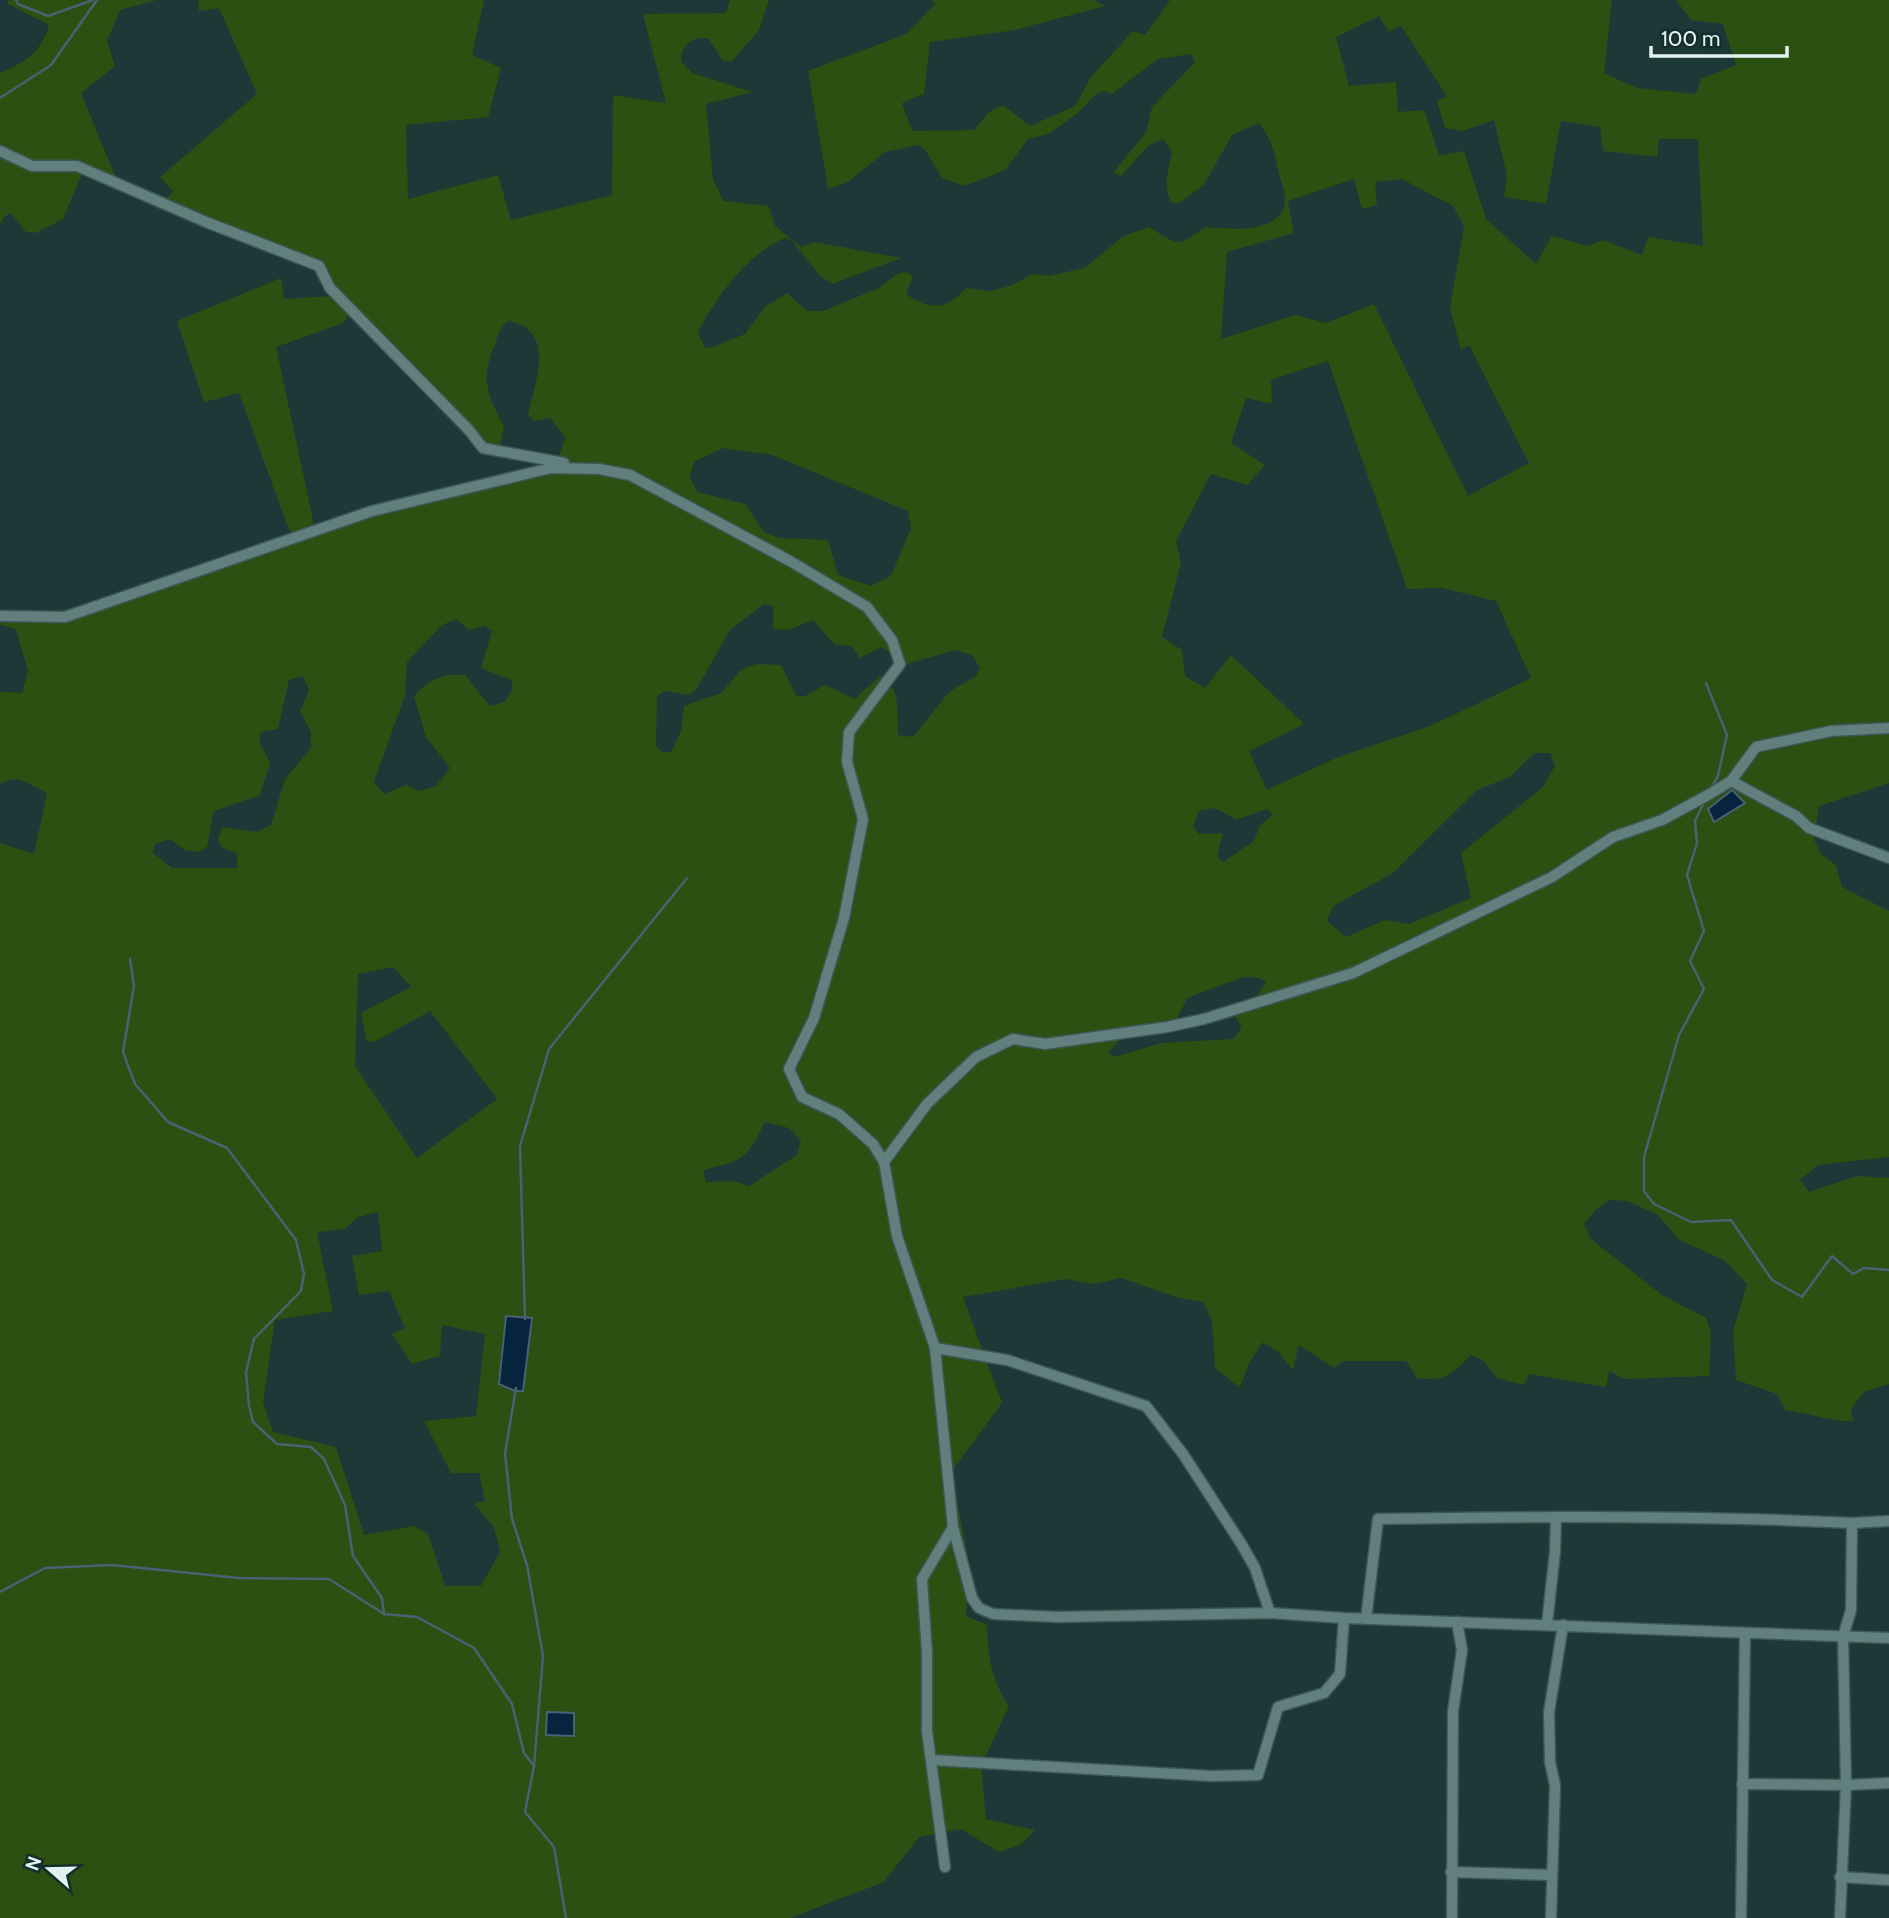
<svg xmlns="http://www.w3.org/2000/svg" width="1889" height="1918" font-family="Cabin,sans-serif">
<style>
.green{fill:#2c5011;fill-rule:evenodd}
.water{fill:#06243e;stroke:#486274;stroke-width:2}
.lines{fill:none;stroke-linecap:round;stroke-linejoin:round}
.stream{stroke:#486274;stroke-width:2.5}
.street-casing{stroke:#3e5655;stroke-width:13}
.street{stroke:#617f7d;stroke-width:10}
</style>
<rect width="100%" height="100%" fill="#1d3837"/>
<g class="green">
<path d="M8,0H157L120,10L107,41L115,66L81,93L118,183L84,168L63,219L35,233L26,232L11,213L5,216L0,224V73C26,62 41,53 49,25L8,4Z"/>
<path d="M198,0H484L472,55L501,68L488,117L406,125L408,199L498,175L511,220L612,195L613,95L666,103L643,14L726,13L730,0H769L759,30L731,62L723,61L709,39C694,35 681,45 681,61L692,73L753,92L706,104L713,179L723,201L769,206L775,226L801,247L815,242L901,258L832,284L819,275L792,241L785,238C749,252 714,299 698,333L705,348L713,347L745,334L765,307L787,293L807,311H823L879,288L899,273L907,272L913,277L906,294C930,311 946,310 966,288L990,291L1010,286L1033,274L1049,276L1084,268L1124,236L1149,227C1179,245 1176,248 1205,227C1229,229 1282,235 1285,201C1286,193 1281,182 1279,174C1274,150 1273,143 1259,123L1232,135L1204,185L1178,204L1171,202C1163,185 1168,169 1172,152L1163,139L1148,146L1121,176L1113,173L1146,132L1152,107L1195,62L1191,54L1158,59L1112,94L1104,91L1096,94L1078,113L1048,134L1028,139L1005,170L964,186L942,178L925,150L918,145L885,152L848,182L828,189L808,71L906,34L935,4L933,0H1093L1105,6L1015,30L930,42L924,94L902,103L912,131L974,130L989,112L1003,105L1030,126L1075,106L1091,77L1133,31L1145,35L1170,0H1612L1604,73L1637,88L1696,94L1701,79L1736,65L1723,24L1691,20L1676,0H1889V783L1819,806L1814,839L1821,854L1836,865L1842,887L1889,911V1157L1818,1165L1800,1180L1809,1192L1857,1176L1889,1178V1384L1864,1392L1851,1409L1853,1421C1829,1422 1809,1413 1785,1410L1777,1394L1736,1380L1733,1331L1747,1284L1724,1260L1679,1240L1658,1215L1628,1201L1610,1200L1595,1210L1584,1224L1591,1239L1662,1295L1706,1318L1711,1333L1709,1376L1625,1379L1609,1371L1606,1387L1529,1374L1524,1385L1497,1378L1484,1361L1471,1355C1452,1374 1446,1382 1417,1378L1406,1361H1343L1334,1368L1299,1345L1293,1370L1278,1352L1263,1342L1249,1363L1240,1388L1215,1368L1212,1320L1203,1302L1179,1298L1121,1278L1094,1284L1066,1279L963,1297L1002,1403L951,1472L969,1562L966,1616L987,1625C988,1656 991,1680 1009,1706L981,1766L986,1819L1035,1830L1020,1845L999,1852L961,1829L919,1837L884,1882L790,1918H0V843L34,854L47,793C30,785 17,773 0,784V692L22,693L28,671L16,629L0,625V612L48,615L205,570L378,511L554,474L565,437L550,418L534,421L528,415C533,389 552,347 525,327C521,324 514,323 509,321C500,327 498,334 495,344C480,380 487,394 504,427L499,449L487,446L411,363L351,310L343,323L276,347L313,520L312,528L297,533L289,530L239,393L204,402L177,321L281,278L284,299L335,296L314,263L164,202L173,191L160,177L257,94L219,8L199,11ZM1379,16L1388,32L1401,26L1447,96L1437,101L1445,128L1463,131L1494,120L1507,176L1504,197L1546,204L1561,121L1600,127L1603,151L1657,157L1659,139H1698L1703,246L1648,237L1642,255L1603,240L1588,246L1552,236L1536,264L1486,219L1464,151L1439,155L1424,110L1398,112L1396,82L1349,86L1336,37ZM1354,179L1362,209L1377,205L1375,182L1402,179L1453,206L1464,226L1450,308L1461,350L1469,345L1529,463L1468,496L1374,304L1326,323L1295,315L1221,339L1227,252L1294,233L1288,201ZM1328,361L1407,589L1442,588L1496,601L1531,678L1430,726L1336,758L1267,790L1249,751L1304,724L1231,655L1205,688L1185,676L1182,650L1162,637L1181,563L1176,541L1211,474L1247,485L1265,465L1231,443L1246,398L1272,404L1271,380ZM723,448L772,455L908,511L911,528L891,576L871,586L838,575L828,540L779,538L764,532L745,504L697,492L690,477L694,462ZM764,604L773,606V629L789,630L813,620L835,645L851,646L860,658L881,647L907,664L955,650L972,655L980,668L976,676L949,692L913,737L898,735C897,714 902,687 880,676L855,699L825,685L803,697L796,695L781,665L757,664L742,669L721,693L684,706L681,731L671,752H662L656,746L657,696L665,691L689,695L696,690L730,630ZM456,619L469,630L485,626L492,631L481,668L511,680L513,688L505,702L490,706L465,675C445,673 426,679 414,697L426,737L450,768L436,786L420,791L406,785L384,794L374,782L405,695L407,662L442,625ZM303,676L309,690L300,711L311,732V748L285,779L271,825L257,832L222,827L218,840L222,848L237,853V868H172L153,853L155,844L170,839L184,850L200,852L207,847L214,811L260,795L270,763L259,740L261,732L278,729L289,680ZM1534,753H1550L1555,766L1543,787L1461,853L1471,898L1409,924L1385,920L1346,937L1327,921L1333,906L1393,873L1477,790L1510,777ZM1215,808L1236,820L1267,809L1273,815L1260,825L1254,841L1223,862L1217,857L1223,833L1199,834L1193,827L1199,811ZM393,967L411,987L361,1013L366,1041L374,1042L430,1011L497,1099L417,1158L355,1066L358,974ZM1243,977L1260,978L1266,982L1257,996L1235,1006L1233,1013L1242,1027L1233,1039L1161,1043L1114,1057L1108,1053L1124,1035L1173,1027L1187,998ZM765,1122L789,1128L801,1140L797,1155L749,1186L733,1181L706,1182L703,1170C744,1160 746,1160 765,1122ZM378,1212L382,1251L352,1256L359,1295L389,1291L405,1328L392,1334L412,1364L440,1356L442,1325L485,1334L476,1416L424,1421L451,1473H479L485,1501L474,1504L494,1527L500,1552L481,1586H445L428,1534L414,1526L364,1535L336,1447L273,1432L263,1402L275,1320L333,1311L317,1232L344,1229L358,1217ZM506,1316L532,1318L523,1391Z"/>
</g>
<g class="water">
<path d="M1732,790L1745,803L1714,822L1708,809Z"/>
<path d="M506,1316L532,1318L523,1391H515L499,1384Z"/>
<path d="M547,1712L574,1713V1736L546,1735Z"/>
</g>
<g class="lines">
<g class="stream">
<path d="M16,0L18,4L48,16L93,0"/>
<path d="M0,98L51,65L97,0"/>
<path d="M1706,683L1727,735L1718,776L1711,788"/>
<path d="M1705,800L1695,821L1697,843L1687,875L1704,931L1690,961L1704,989L1679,1035L1644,1157V1191L1654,1204L1691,1222L1731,1220L1772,1280L1802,1297L1832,1256L1853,1274L1864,1268L1889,1270"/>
<path d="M130,959L134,986L123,1052L135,1084L168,1122L227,1148L296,1240L304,1274L301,1291L254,1339L246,1372L249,1406L253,1422L277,1444L311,1447L324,1459L345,1505L353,1556L382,1598L384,1614"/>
<path d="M525,1319L520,1146L549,1049L687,878"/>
<path d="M516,1388L505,1453L512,1519L527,1565L543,1656L534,1766L525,1812L554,1847L566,1918"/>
<path d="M0,1592L45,1568L112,1565L239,1578L329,1579L384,1614L417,1617L474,1648L512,1704L524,1753L534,1766"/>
</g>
<g class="street-casing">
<g id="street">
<path d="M0,151L32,166H77L206,222L319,266L330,288L468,429L483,448L564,463"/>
<path d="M0,616L65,617L372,511L551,468L599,469L630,475L790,561L867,607L892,640L900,664L849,732L847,762L863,819L844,918L814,1018L789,1069L802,1097L839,1114L873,1144L884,1162L897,1236L935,1348L953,1527L972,1598L979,1608L993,1614L1058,1617L1270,1613L1344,1618L1889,1638"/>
<path d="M1731,781L1796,816L1809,828L1889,858"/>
<path d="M884,1162L927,1104L976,1057L1013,1039L1045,1044L1167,1027L1204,1019L1353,973L1552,877L1613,837L1662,820L1708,795L1731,781L1756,747L1831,731L1889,728"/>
<path d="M935,1348L1007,1360L1146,1406L1183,1454L1242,1545L1255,1568L1270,1613"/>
<path d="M1366,1619L1378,1519C1535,1516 1694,1515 1852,1523"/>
<path d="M1547,1624L1555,1552L1556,1517"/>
<path d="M932,1760L1212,1776L1258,1775L1278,1707L1324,1693L1340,1674L1344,1618"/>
<path d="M1742,1784L1846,1785L1889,1783"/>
<path d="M945,1867L927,1731V1653L922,1579L953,1527"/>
<path d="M1451,1872L1551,1875"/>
<path d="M1840,1877L1889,1880"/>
<path d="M1452,1918L1453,1711L1462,1650L1457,1622"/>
<path d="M1551,1918L1555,1785L1550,1762L1549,1712L1563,1625"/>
<path d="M1741,1918L1745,1634"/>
<path d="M1840,1918L1846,1785L1843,1637L1851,1610L1852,1523L1889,1521"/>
</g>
</g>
<use href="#street" class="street"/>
</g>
<g transform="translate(49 1869) rotate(290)" stroke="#132e2d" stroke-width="5" paint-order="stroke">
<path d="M0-5L12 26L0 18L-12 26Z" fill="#e2f2f1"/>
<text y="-10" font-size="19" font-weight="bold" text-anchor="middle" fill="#e2f2f1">N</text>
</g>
<path d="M1651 46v10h136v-10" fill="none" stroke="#e2f2f1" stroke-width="3.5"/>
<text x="1661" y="46" font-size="21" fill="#e2f2f1" stroke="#132e2d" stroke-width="5" paint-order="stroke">100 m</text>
</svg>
